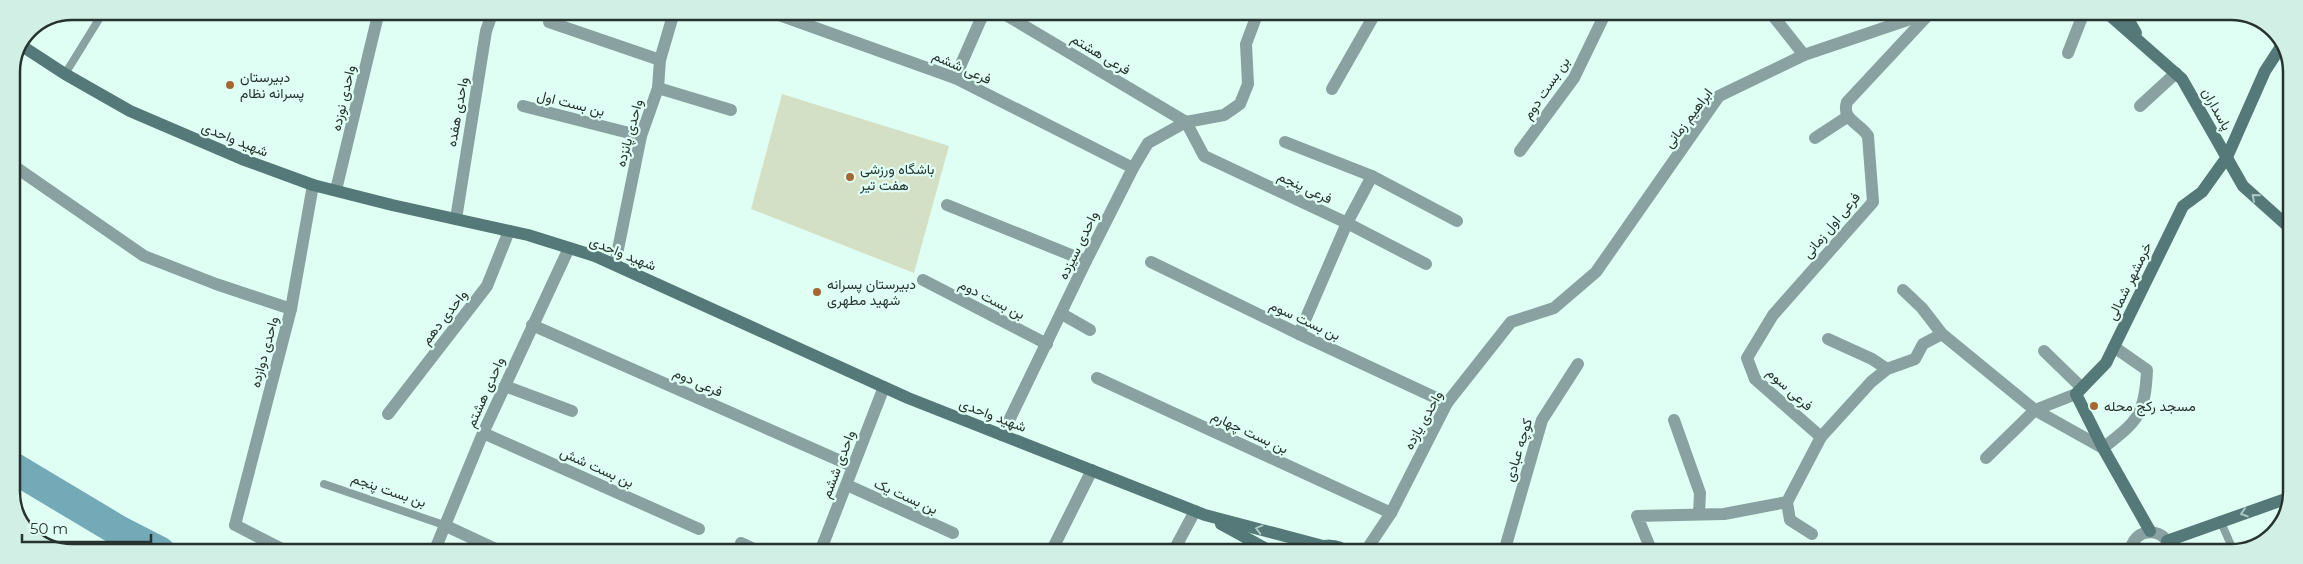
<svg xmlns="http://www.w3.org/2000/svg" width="2303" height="564" font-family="Montserrat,Vazirmatn,sans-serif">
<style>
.green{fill:#d4e0c5}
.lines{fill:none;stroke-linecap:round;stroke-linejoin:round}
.river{stroke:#74a9b8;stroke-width:31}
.lane{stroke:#89a2a1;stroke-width:8}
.street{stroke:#89a2a1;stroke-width:12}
.secondary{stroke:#557978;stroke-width:12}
.oneway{stroke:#a8c9c2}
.poi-dot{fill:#a76830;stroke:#e0fff4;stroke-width:2}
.labels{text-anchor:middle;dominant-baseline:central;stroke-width:4.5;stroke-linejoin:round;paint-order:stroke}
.street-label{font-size:14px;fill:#27332f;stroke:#e0fff4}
.poi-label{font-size:14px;fill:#27332f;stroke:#e0fff4;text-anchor:start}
.rim{fill:none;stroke:#27332f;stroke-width:2.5}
</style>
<rect width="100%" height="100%" fill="#e0fff4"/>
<path class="green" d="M782,94L949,146L914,273L751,209Z"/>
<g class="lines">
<path class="river" d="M12,467L119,531L160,552"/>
<g class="lane">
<path d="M65,74L104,11"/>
<path d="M324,484L444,525"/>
<path d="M2220,520L2234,552"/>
</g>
<g class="street">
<path d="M771,12L955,78L1133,168"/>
<path d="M1001,12L1186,122L1204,156L1347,223L1426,264"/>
<path d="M1770,12L1804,55"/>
<path d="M549,22L660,60"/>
<path d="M2068,53L2084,12"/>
<path d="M955,78L984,12"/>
<path d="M658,88L731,110"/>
<path d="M1332,89L1376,12"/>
<path d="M523,106L641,136"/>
<path d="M2140,106L2176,73"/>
<path d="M1815,138L1847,117"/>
<path d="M1285,142L1372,176L1457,221"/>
<path d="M1520,151L1574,78L1606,12"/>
<path d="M11,164L144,256L216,284L291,309"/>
<path d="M336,190L379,11"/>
<path d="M947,205L1086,261"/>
<path d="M456,219L486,31L493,11"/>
<path d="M1151,262L1299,334L1447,403"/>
<path d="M615,264L641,136L658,88L660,60L674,12"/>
<path d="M923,280L1047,344"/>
<path d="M1903,290L1922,308L1942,334"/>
<path d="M1062,314L1090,330"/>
<path d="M532,325L852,466"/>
<path d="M1299,334L1347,223L1372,176"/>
<path d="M1828,339L1872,359L1887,369"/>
<path d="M2044,351L2082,388"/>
<path d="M1097,378L1391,513"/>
<path d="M505,386L572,411"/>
<path d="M388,414L487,286L509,231"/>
<path d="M1674,420L1700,493L1699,514"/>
<path d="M483,433L699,529"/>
<path d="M1002,435L1086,261L1133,168L1148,143L1186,122L1224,115L1240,104L1248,84L1246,44L1258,12"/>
<path d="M1821,437L1755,379L1747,358L1773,315L1873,202L1868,136C1860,123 1841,120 1847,102L1930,13"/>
<path d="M1986,458L2035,410L2076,394"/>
<path d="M847,485L953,533"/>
<path d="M1787,502L1790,520L1812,534"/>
<path d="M444,525L502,552"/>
<path d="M741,543L760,552"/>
<path d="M288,552L235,525L291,309L313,185"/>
<path d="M434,552L483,433L569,248"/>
<path d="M820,552L884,387"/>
<path d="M1051,552L1092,470"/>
<path d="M1173,552L1195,511"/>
<path d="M1365,552L1391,513L1447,403L1511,322L1554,308L1596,272L1719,96L1804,55L1931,12"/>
<path d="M1504,552L1542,420L1578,364"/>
<path d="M1652,552L1637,516L1724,514L1787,502L1821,437L1871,382L1887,369L1915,359L1923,344L1942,334L2035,410L2103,448C2137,421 2145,416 2147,370L2114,347"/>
<path d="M2131,553C2130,525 2172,526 2169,553"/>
</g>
<g class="secondary">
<path d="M2106,12L2182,79L2243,186L2291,229"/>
<path d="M2124,12L2136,33"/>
<path d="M22,46L65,74L130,111L242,159L313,185L392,205L528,235L595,256L908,398L1205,515L1323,546"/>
<path d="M1221,524L1272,552"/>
<path d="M2150,531L2103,448L2076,394L2106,363L2183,206L2202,192L2227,157L2265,71L2282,45"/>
<path d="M2167,541L2291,497"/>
<path d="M1311,552C1323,543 1337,544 1348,552"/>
</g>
</g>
<defs><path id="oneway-chevron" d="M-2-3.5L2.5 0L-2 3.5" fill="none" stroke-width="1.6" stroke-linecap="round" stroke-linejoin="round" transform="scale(1.25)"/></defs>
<g class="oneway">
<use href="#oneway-chevron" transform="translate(2255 197) rotate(-139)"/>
<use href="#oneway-chevron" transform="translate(2244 513) rotate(162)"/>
<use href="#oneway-chevron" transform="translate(1259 529) rotate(-165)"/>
</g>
<g class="poi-dot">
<circle cx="230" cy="85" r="5"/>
<circle cx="850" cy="177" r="5"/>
<circle cx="817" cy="292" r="5"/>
<circle cx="2094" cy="406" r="5"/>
</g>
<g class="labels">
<g class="street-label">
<text transform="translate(1101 54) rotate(31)">فرعی هشتم</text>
<text transform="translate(962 67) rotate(24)">فرعی ششم</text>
<text transform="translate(1546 88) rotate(-56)">بن بست دوم</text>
<text transform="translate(343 98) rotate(-77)">واحدی نوزده</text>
<text transform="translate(571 103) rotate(14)">بن بست اول</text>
<text transform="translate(2217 109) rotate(61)">پاسداران</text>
<text transform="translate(457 112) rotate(-80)">واحدی هفده</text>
<text transform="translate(1688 118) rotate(-53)">ابراهیم زمانی</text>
<text transform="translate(629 133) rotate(-75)">واحدی پانزده</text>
<text transform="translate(235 139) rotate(22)">شهید واحدی</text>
<text transform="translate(1305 187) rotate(25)">فرعی پنجم</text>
<text transform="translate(1831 225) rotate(-50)">فرعی اول زمانی</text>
<text transform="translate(1078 245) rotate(-64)">واحدی سیزده</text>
<text transform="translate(623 253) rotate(22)">شهید واحدی</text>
<text transform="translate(2129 281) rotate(-64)">خرمشهر شمالی</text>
<text transform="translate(992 299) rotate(27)">بن بست دوم</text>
<text transform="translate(444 317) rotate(-52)">واحدی دهم</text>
<text transform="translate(1305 320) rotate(25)">بن بست سوم</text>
<text transform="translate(264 352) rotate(-75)">واحدی دوازده</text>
<text transform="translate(698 382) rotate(24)">فرعی دوم</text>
<text transform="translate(1790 389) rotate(42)">فرعی سوم</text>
<text transform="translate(485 392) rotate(-66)">واحدی هشتم</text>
<text transform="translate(993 415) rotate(21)">شهید واحدی</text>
<text transform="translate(1423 420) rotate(-61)">واحدی یازده</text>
<text transform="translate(1250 432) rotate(25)">بن بست چهارم</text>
<text transform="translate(1518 450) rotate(-73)">کوچه عبادی</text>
<text transform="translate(838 464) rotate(-69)">واحدی ششم</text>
<text transform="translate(597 467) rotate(24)">بن بست شش</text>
<text transform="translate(389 490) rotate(19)">بن بست پنجم</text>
<text transform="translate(906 496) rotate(24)">بن بست یک</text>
</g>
<g class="poi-label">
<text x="240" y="77">دبیرستان<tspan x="240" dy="16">پسرانه نظام</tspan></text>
<text x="860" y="169">باشگاه ورزشی<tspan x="860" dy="16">هفت تیر</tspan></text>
<text x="827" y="284">دبیرستان پسرانه<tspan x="827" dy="16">شهید مطهری</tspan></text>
<text x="2104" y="406">مسجد رکج محله</text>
</g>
</g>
<path d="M0 0H2303V564H0ZM72 20H2231A52 52 0 0 1 2283 72V492A52 52 0 0 1 2231 544H72A52 52 0 0 1 20 492V72A52 52 0 0 1 72 20Z" fill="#d1efe4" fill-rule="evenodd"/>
<path class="rim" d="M72 20H2231A52 52 0 0 1 2283 72V492A52 52 0 0 1 2231 544H72A52 52 0 0 1 20 492V72A52 52 0 0 1 72 20Z"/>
<path d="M22 534v8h129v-8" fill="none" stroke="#27332f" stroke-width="2.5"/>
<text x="30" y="534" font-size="15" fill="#27332f" stroke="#e0fff4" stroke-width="4" paint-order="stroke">50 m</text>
</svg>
